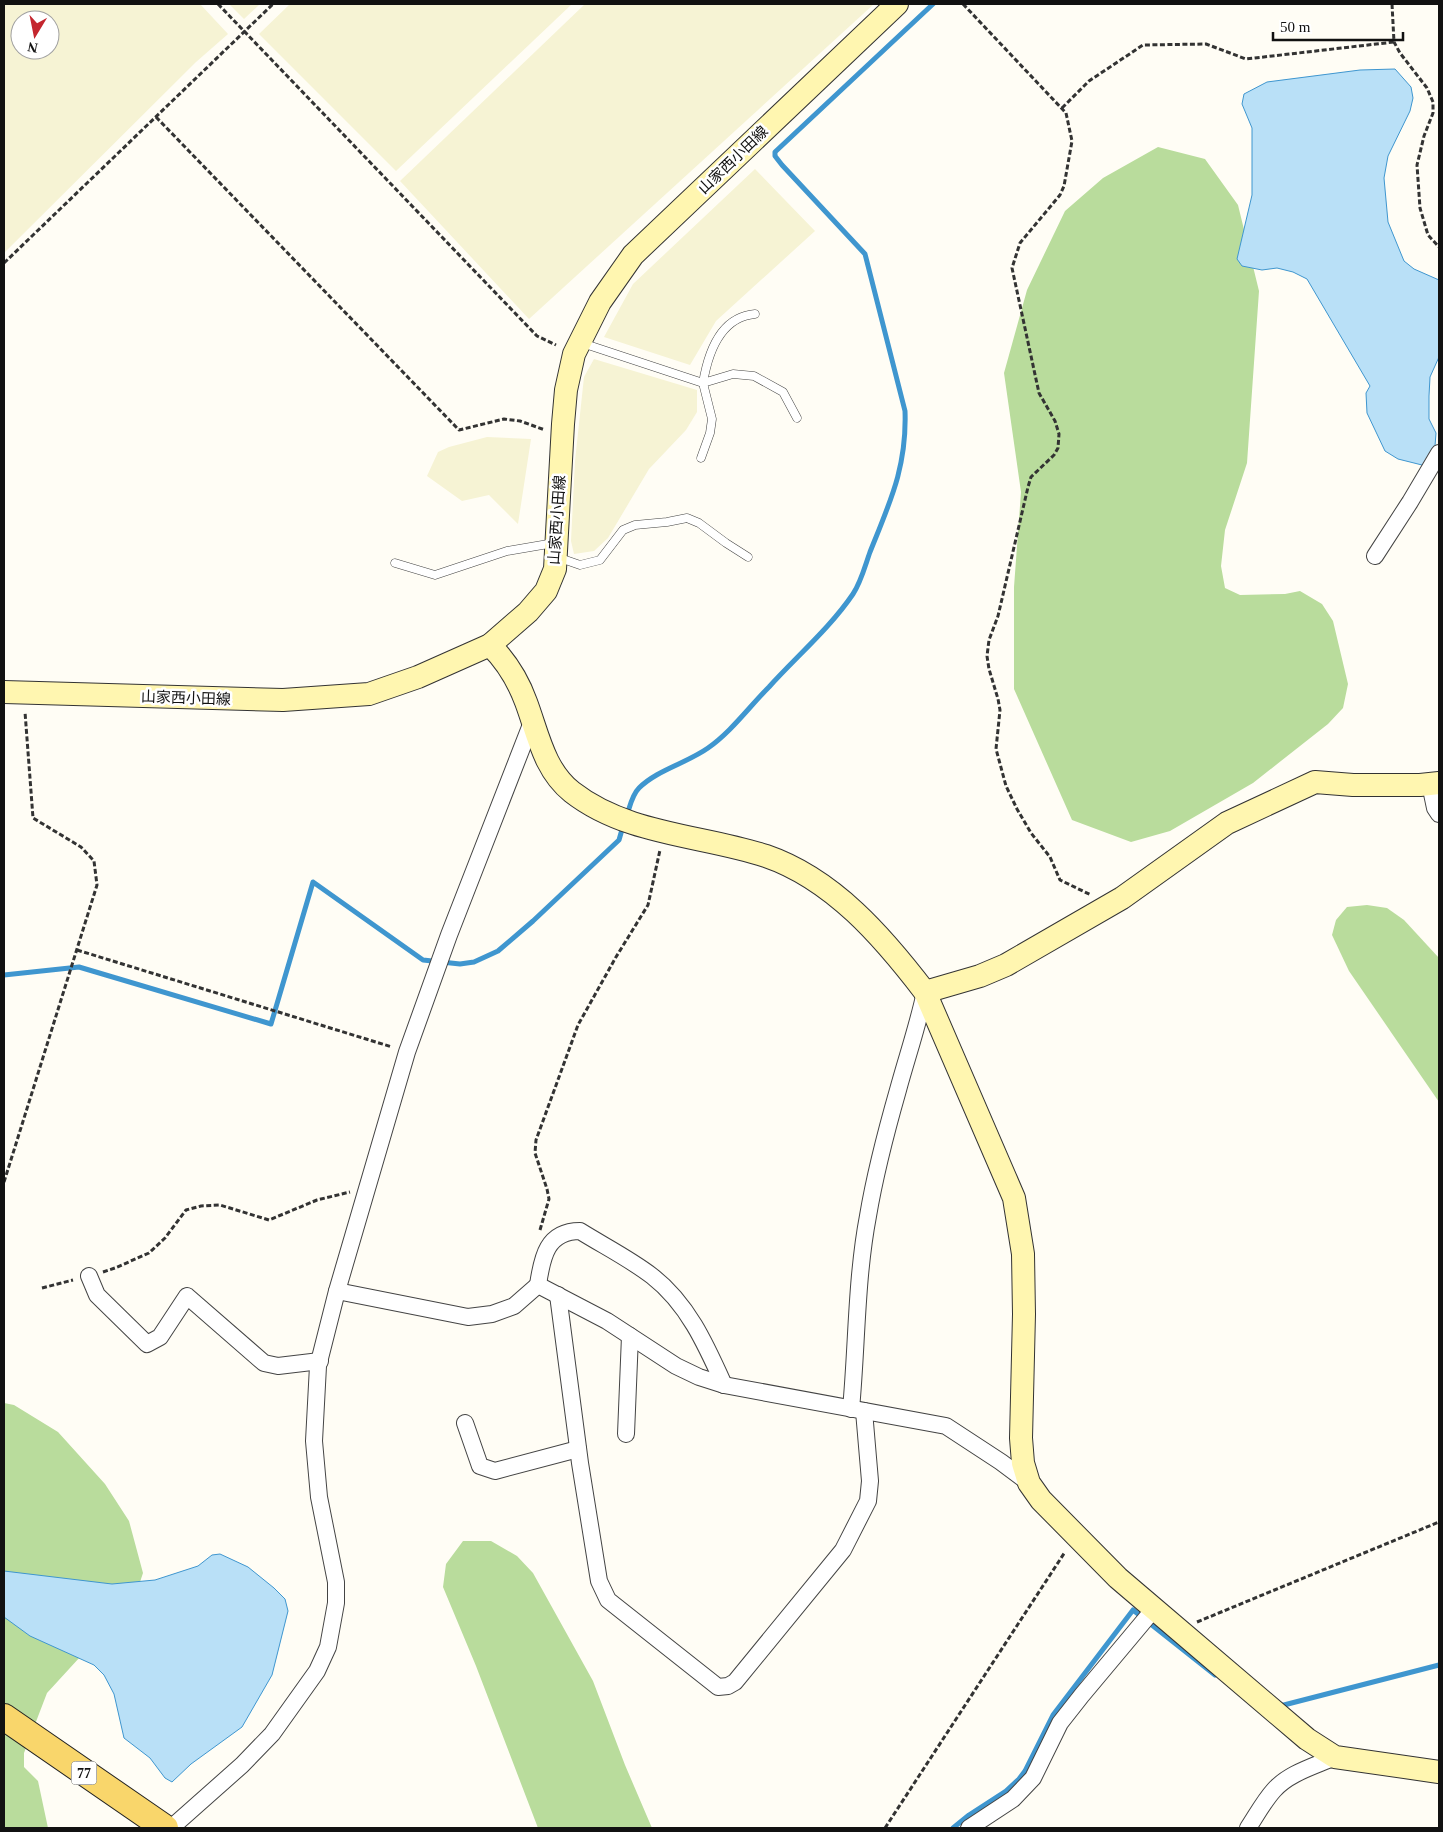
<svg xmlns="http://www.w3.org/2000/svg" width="1443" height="1832" font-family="'Times New Roman','Noto Sans JP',serif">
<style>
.farmland{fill:#f6f3d4;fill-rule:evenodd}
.forest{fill:#b9dc9c}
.water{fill:#b9e0f7;stroke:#3f96cf}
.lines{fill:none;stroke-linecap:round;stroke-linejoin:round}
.stream{stroke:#3f96cf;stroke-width:5}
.lane-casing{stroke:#444;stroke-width:9}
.street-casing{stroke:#444;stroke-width:18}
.secondary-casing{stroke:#333;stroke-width:24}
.primary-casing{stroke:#222;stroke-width:28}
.path{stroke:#333;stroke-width:3;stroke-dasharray:5 2.5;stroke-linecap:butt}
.lane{stroke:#fff;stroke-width:8}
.street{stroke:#fff;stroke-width:16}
.secondary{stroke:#fff6b0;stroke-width:22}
.primary{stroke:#f9d66b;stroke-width:26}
.labels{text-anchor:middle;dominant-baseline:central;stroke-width:5;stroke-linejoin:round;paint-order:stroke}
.shield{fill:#fff;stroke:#585858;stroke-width:1}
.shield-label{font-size:14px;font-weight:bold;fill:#111}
.street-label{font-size:15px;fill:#111;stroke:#fff}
</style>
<rect width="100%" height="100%" fill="#fffdf5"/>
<g class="farmland">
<path d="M4,4H200L228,34L196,62L4,253ZM20,20H50V50H20Z"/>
<path d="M229,4H260L244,19Z"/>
<path d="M290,4H572L396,171L259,34Z"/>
<path d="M585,4H874L529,319L400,181Z"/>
<path d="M755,169L815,231L716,321L690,365L604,337L633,284Z"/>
<path d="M594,359L697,390V412L686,430L649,469L608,538L594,551L574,554L571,541L575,461L584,377Z"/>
<path d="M487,437L531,439L518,524L489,495L462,501L427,476L438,452L449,447Z"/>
</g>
<g class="forest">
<path d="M1158,147L1205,159L1238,205L1259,291L1247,463L1225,530L1221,566L1225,588L1240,595L1285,594L1300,591L1322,604L1333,621L1348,684L1343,708L1328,724L1253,783L1170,831L1131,842L1072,820L1014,689V587L1021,492L1004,373L1027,290L1065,211L1103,178Z"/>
<path d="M1367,905L1387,908L1404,920L1439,958V1102L1349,971L1332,935L1336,920L1347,907Z"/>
<path d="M4,1403L14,1405L58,1432L105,1484L129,1521L143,1573L130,1612L80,1657L47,1693L24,1753V1767L38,1781L48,1828H4Z"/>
<path d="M463,1541H491L517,1556L533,1573L593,1681L625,1765L652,1828H538L476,1666L443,1587L446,1564Z"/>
</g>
<g class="water">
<path d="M1395,69L1411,87L1413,98L1410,111L1388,156L1384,178L1388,222L1404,261L1414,269L1439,280V357L1430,377L1429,396V419L1436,433L1435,446L1426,466L1398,459L1385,451L1367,413L1366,393L1370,386L1307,279L1293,272L1277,268L1262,270L1242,266L1237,259L1252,195V128L1242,104L1244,94L1267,82L1360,70Z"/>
<path d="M220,1554L248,1567L274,1588L285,1599L288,1611L272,1675L242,1727L191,1764L172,1782L165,1778L150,1758L124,1738L114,1694L104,1675L94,1665L30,1636L4,1617V1571L112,1584L155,1580L198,1566L212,1555Z"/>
</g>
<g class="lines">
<g class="stream">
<path d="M627,815C630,806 632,795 639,788C657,770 687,763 708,748C731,732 749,707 769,687C796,657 830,628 853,594C861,582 865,566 870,552C890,502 907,467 905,411L865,254L782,165L775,156V152L933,4"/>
<path d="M4,975L79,967L271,1024L313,882L423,960L460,964L474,962L498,951L533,921L619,840L623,826"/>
<path d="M1280,1706L1439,1665"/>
<path d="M953,1828L969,1815L1006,1791L1019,1779L1025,1771L1053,1715L1133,1610L1215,1675"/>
</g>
<g class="lane-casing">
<g id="lane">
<path d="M755,314C720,317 708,353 703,383L733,374L754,376L783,392L797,418"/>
<path d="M582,343L703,383L712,419L710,433L701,458"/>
<path d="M557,557L580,565L600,560L623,530L635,525L667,522L687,518L699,523L726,543L748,557"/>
<path d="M395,563L435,575L507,551L554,543"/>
</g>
</g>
<g class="street-casing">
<g id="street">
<path d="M1375,556L1410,502L1439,453"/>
<path d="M1430,784L1435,808L1439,814"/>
<path d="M89,1276L97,1295L147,1344L160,1337L187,1296L264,1363L278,1366L320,1361"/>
<path d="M538,1285C542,1257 547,1231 580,1231C604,1246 630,1259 652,1276C688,1304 706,1345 724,1385"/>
<path d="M337,1291L468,1317L492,1314L514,1306L538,1285L607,1321L676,1366L699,1377L724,1385L946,1426L1001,1462L1029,1483"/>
<path d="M558,1295L580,1463L599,1581L608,1600L718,1687L728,1686L735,1682L843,1550L868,1501L870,1481L864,1411"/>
<path d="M851,1409C857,1345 856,1279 868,1216C875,1174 886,1132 898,1090C907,1057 918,1025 925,992"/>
<path d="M465,1423L480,1466L495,1471L578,1449"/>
<path d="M626,1434L630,1336"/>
<path d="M171,1828L242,1765L272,1734L317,1671L328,1647L336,1603V1582L319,1497L314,1441L318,1366L337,1291L407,1052L449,935L532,722"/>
<path d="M969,1828L1013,1799L1033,1778L1060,1723L1082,1695L1154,1609"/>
<path d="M1248,1828C1256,1816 1264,1801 1274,1790C1289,1773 1315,1766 1335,1757"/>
</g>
</g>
<g class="secondary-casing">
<g id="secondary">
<path d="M490,645C507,662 518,680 526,702C538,734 544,770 572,792C627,835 702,835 766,856C833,879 883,937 925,992L1014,1198L1023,1254L1024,1314L1021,1438L1023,1463L1029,1483L1041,1500L1118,1578L1307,1739L1335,1757L1439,1772"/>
<path d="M4,692L283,700L369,694L418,677L490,645L528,612L546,591L555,569L563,424L566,390L574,354L600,302L633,255L897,4"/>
<path d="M925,992L980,976L1006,965L1122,898L1227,823L1315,782L1353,785H1420L1439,783"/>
</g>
</g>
<g class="primary-casing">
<path id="primary" d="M4,1717L165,1828"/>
</g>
<g class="path">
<path d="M218,4L537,336L556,345"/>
<path d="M963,4L1066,113L1072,141L1064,186L1060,195L1020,243L1012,268L1039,393L1055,421L1059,434L1058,448L1054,455L1031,477L1028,487L998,616L989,640L987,656L989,669L998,699L1000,710L996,749L1006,786L1017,809L1031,833L1050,857L1060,880L1091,895"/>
<path d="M1392,4L1394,42L1400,53L1427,88L1433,102V113L1424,136L1417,165L1420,208L1428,235L1439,247"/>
<path d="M1062,108L1089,81L1143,45L1206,44L1246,59L1394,42"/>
<path d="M156,117L459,430L504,419L520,421L545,430"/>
<path d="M4,263L273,4"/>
<path d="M77,950L392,1047"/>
<path d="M4,1182L97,885L94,861L81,847L33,818L25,712"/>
<path d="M540,1230L549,1199L547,1189L535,1153L536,1140L578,1025L616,957L648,905L660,850"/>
<path d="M103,1272L115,1268L149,1253L165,1238L186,1210L201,1206L220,1205L269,1220L317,1200L350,1192"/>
<path d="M42,1288L73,1280"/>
<path d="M1197,1622L1439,1522"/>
<path d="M885,1828L1065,1552"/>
</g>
<use href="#lane" class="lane"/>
<use href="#street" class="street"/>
<use href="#secondary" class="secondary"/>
<use href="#primary" class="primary"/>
</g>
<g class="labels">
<rect class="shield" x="71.5" y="1761.5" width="25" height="23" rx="4"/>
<g class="shield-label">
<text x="84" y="1773">77</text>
</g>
<g class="street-label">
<text transform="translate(733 160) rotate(-44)">山家西小田線</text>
<text transform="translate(557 520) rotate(-86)">山家西小田線</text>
<text transform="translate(186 698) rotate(2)">山家西小田線</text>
</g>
</g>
<rect width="1443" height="1832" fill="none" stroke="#111111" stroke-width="10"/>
<g transform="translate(35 35) rotate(190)"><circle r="24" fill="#ffffff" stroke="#a0a0a0"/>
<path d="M0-4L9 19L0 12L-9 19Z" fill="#c4262e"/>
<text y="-8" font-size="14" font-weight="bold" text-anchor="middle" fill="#111111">N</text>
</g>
<path d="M1273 32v8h130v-8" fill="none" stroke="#111111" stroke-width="2.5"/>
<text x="1280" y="32" font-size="15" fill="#111111" stroke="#ffffff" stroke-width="4" paint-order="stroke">50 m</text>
</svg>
